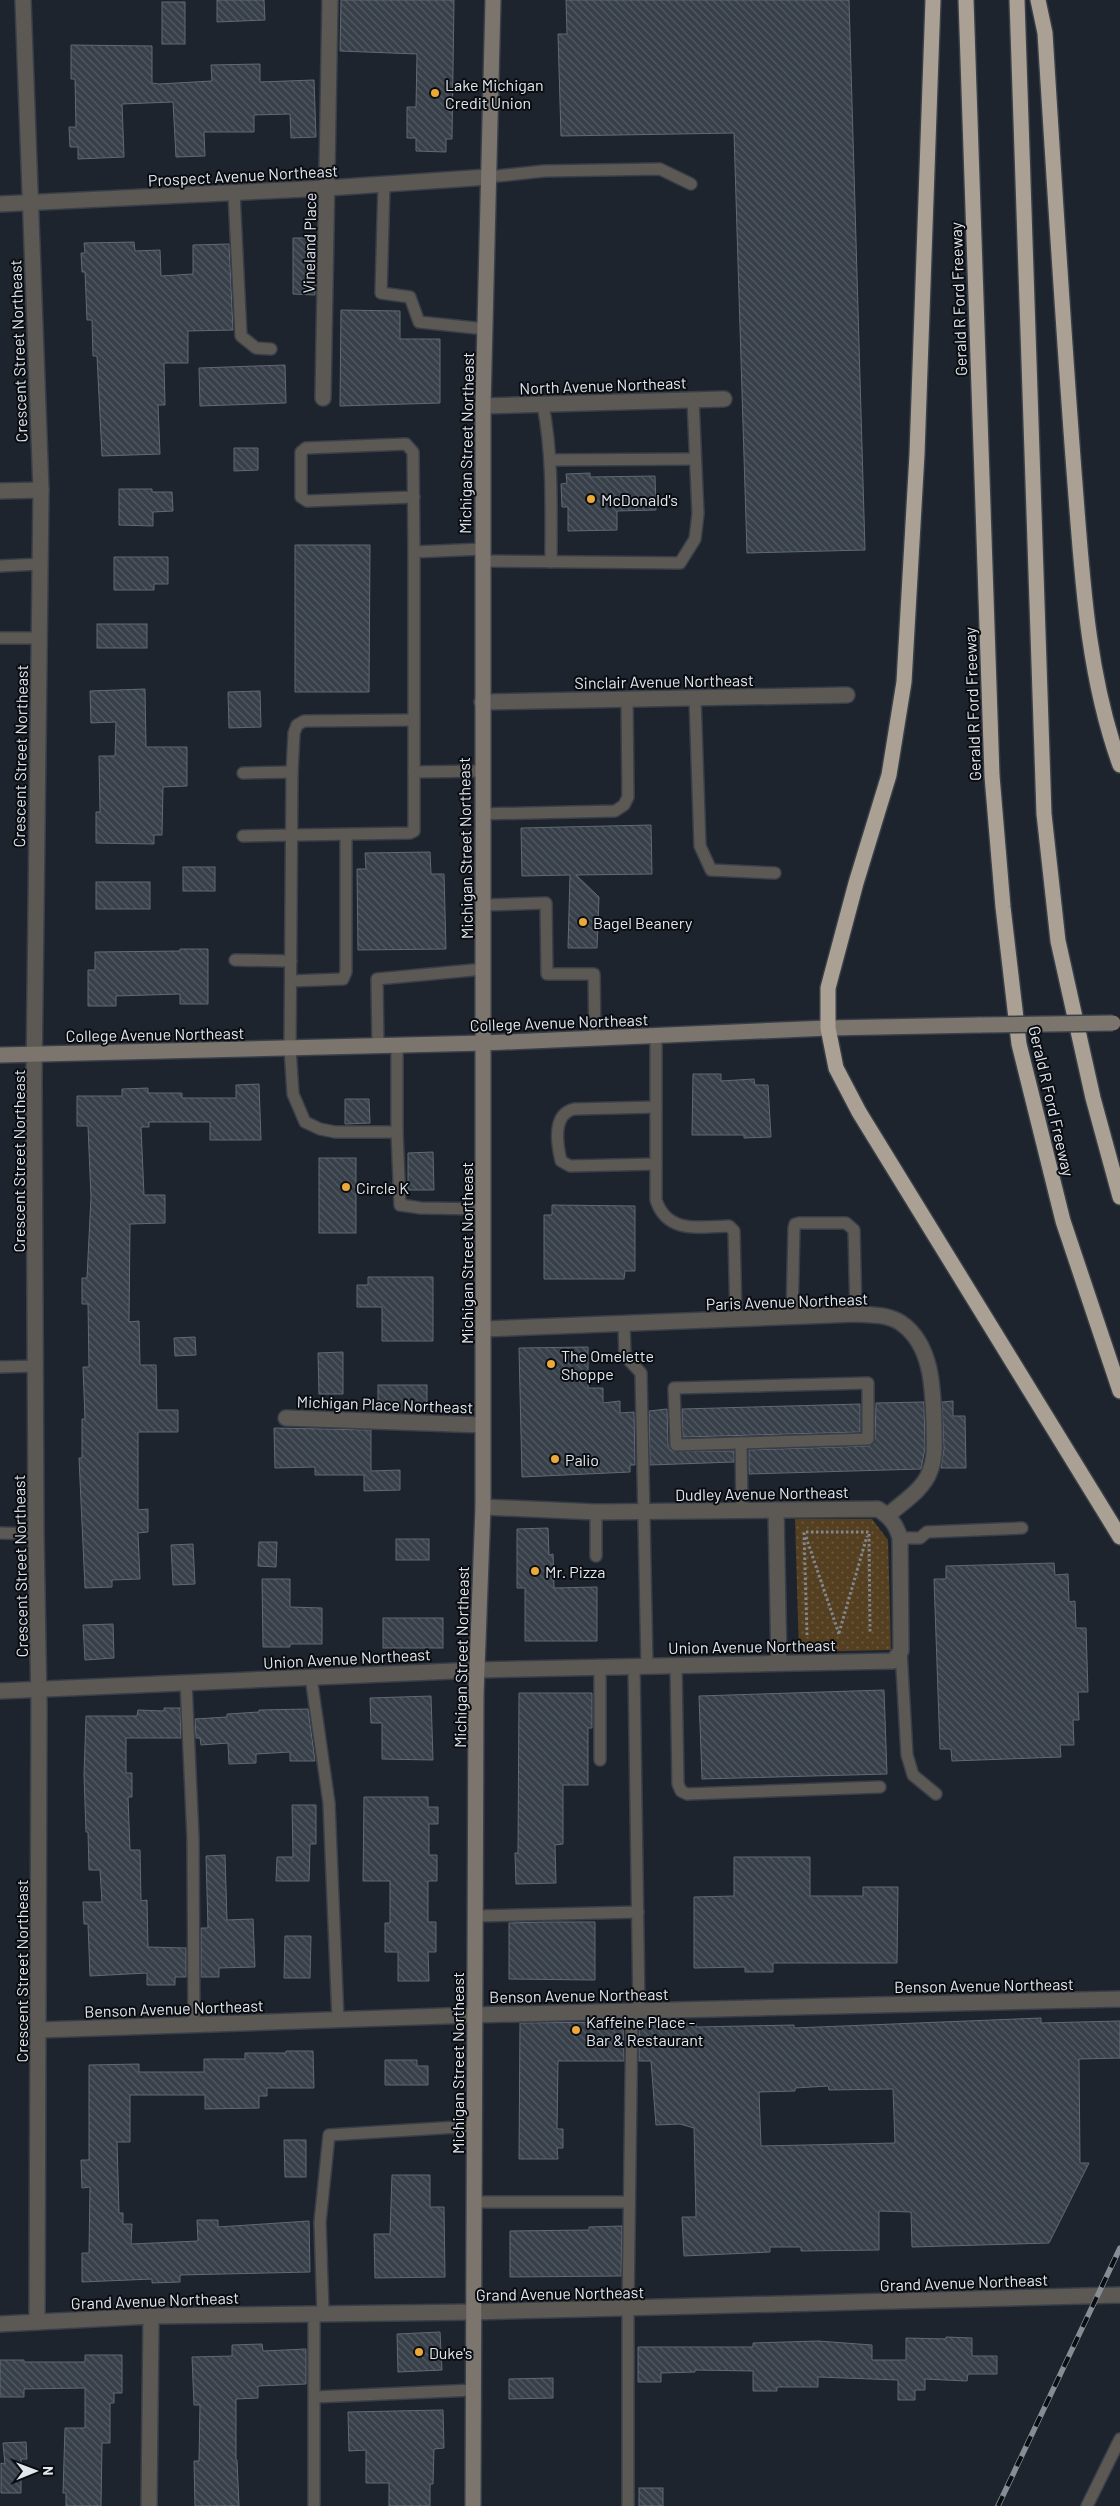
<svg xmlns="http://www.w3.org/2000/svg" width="1120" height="2506" font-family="Barlow,sans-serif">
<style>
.park{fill:url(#park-dots)}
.building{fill:url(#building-back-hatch);stroke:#616975;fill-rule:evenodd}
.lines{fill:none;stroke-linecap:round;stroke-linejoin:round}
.lane-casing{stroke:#393f48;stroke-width:14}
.street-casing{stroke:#393f48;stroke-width:18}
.secondary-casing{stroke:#393f48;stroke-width:18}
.highway-casing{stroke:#393f48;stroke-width:18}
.path{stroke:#828890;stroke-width:3;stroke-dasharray:2.5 2.5;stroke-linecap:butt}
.lane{stroke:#5c5853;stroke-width:11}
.street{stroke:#5c5853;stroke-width:15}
.secondary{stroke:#7b756d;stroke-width:15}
.highway{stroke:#aaa194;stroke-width:15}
.rail-casing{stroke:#878d95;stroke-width:5.5}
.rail{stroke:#0a0d11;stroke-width:4;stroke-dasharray:11;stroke-linecap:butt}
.secondary-bridge-casing{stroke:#393f48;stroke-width:18;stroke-linecap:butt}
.secondary-bridge{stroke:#7b756d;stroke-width:15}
.poi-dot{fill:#eca93a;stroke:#0a0d11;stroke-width:2}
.labels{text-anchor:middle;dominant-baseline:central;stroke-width:4;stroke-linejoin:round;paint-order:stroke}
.poi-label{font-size:16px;fill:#e2e7ee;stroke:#0a0d11;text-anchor:start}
.street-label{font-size:16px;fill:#e2e7ee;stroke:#0a0d11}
</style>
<defs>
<pattern id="park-dots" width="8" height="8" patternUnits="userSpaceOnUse" patternTransform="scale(1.25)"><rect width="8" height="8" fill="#543f20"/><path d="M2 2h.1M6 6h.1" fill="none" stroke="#6c5b41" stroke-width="1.8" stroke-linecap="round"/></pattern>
<pattern id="building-back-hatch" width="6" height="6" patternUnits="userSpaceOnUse" patternTransform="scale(1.25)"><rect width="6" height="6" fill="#373f49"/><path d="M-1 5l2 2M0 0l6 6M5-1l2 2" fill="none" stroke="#545b64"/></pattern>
</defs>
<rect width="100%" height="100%" fill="#1d242d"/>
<path class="park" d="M795,1519H872L888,1540L891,1650L799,1652Z"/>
<g class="building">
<path d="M217,0H264L265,20L217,22Z"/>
<path d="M341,0H454L452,139H446V152L416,151V138H407V107H416L417,54L340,51Z"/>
<path d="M566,0H849L865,550L747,553L734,133L561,136L558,34H567Z"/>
<rect x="162" y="2" width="23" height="42"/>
<path d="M71,45L152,46V83L159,84L212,81L211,65L260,64V82L314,80L316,137L291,138L290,114L254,115V132H204L205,156L176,157L173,102L122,104L124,157L78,159V147H70L69,127H76L75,79H71Z"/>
<path d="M293,238H316L315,295L293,294Z"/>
<path d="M134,242L135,251L160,250L161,276L193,274V245L229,244L233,330L188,331V363H164L165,405H158L160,454L102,456L97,356H93L92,320H87L85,272H82L81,253H85L84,243Z"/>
<path d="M341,310L400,311V339H440V403L340,406Z"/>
<path d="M285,365L286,403L200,406L199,368Z"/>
<path d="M234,448H258V470L234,471Z"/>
<path d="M590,473V477L655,476L656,510L617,511V530L568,531V507H562L561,484L567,483L566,474Z"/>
<path d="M119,489H152V492H172L173,511L153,512V526L119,525Z"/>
<path d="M295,545H370L369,692H295Z"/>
<path d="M114,557H168V584H154V590H114Z"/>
<rect x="97" y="624" width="50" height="24"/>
<path d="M145,689L146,747H187V786L163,787L162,835H154V844L96,843V812H100L99,756H115L116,722L91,723L90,691Z"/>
<path d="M260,691L261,727L229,728L228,692Z"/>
<path d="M651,825L652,874L576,875L599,897L597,948H568L570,875L522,876L521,828Z"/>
<path d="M430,852L431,874H444L446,949L358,950L357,869H366L365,853Z"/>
<rect x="183" y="867" width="32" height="24"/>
<rect x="96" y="882" width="54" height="27"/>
<path d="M180,949H208V1004H180V994L116,996V1006H88V970H95V952L180,951Z"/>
<path d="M693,1074H721V1081L754,1079L755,1085H768L771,1137L744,1138V1135H692Z"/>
<path d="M259,1084L261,1140H210V1122H149V1127H141L144,1195H165V1223L130,1224L129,1322L139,1321L140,1365H156L157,1410H178V1432H138V1510L148,1509V1532L138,1533L140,1579L112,1580V1587L85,1588L79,1458H82V1419H85L83,1367H89L88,1304H82V1278H87L91,1197L88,1126H77V1096H122V1089L148,1088V1093H182V1098H236V1085Z"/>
<path d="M345,1099H369L370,1123L345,1124Z"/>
<path d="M433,1152L434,1190H408V1153Z"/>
<rect x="319" y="1158" width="37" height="75"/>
<path d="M552,1205L635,1206V1271H625L624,1279H544V1215H552Z"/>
<path d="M368,1277H433V1341H382V1307H357V1285H368Z"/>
<path d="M195,1337L196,1355L175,1356L174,1338Z"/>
<path d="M588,1347V1388H603V1403L620,1401V1413L634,1412L635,1465H630V1472L522,1477L519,1348Z"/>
<path d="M343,1352V1394H319L318,1353Z"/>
<rect x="378" y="1385" width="49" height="24"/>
<path d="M953,1401V1416H965L966,1468H941L944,1449L942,1402Z"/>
<path d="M924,1402L925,1448L921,1469L749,1474V1450L869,1446L875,1439L876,1403Z"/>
<path d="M860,1404V1432L683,1437L682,1409Z"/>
<path d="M667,1409L668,1445L672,1451H734V1462L650,1465L649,1411Z"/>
<path d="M274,1428L371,1430V1471L400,1470V1490L364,1491V1475H315V1467L275,1468Z"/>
<path d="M548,1528L549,1555L553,1554L554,1588L597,1587V1641H525V1588H517V1529Z"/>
<rect x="396" y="1539" width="33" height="21"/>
<path d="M259,1542H277L276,1567L258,1566Z"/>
<path d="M193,1544L195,1584L173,1585L171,1545Z"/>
<path d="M1054,1563L1055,1575L1068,1574L1069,1602L1075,1601L1076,1628H1086L1088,1692H1078L1079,1720H1073L1074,1745H1060L1061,1757L952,1761L951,1749H940L934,1579H946V1566Z"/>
<path d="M262,1579H290V1607L322,1608V1644H290V1647H263Z"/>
<rect x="383" y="1618" width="60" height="30"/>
<path d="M113,1624L114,1658L85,1660L83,1625Z"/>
<path d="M884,1690L887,1774L702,1779L699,1696Z"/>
<path d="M519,1693H592V1728H588V1785H563V1844L555,1845L556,1883L516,1884L515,1853H518Z"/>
<path d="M431,1696L433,1760L382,1759V1723H371L370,1698Z"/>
<path d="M164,1708H180L181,1738H126V1773H132V1797H128L130,1850H140L141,1901L147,1900L148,1947L186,1948V1977H175V1985H147V1973L90,1976L88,1924H84L83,1902H102L100,1870H89L88,1832H86L84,1775L86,1716H137L138,1710L164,1711Z"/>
<path d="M308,1709L315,1761H290V1752L256,1754V1763L229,1764L228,1743L201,1745L200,1738H196L195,1719L227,1717V1714L259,1712V1710Z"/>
<path d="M364,1797H428V1807H438V1824H429V1855H437V1881H428V1922H436V1952H428L429,1981H398V1952H385V1923H390V1881H363Z"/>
<path d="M292,1805H316V1844H310L309,1881H276L277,1857H293Z"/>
<path d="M225,1855L227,1920L253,1919L255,1967L219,1968V1977H201V1928H208L206,1856Z"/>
<path d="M734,1857H810V1896H863V1887H898L897,1963H773V1972H745V1967L694,1968V1897L734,1896Z"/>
<path d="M544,1922H595V1980L509,1979V1923Z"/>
<path d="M285,1936H311L310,1978H284Z"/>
<path d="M1041,2018V2023L1120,2021V2058L1079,2059L1080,2163H1089L1049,2243L912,2247L911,2212L879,2211V2250L801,2251V2247H770V2252L684,2256L682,2217H696L694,2128L680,2124L656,2125L651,2061H639V2024L696,2023V2027L794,2025V2028ZM828,2086L829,2090L893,2089L895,2143L761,2146L759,2092L795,2091V2088Z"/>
<path d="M623,2022L624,2061H558L557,2129H563V2148H557L558,2159H519L520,2023Z"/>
<path d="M286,2051H313L314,2088H267V2096H259V2108L205,2109V2095H130V2142H117L119,2213H123V2224H132L131,2244L198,2241L197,2220H218V2227L309,2221L310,2272L180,2275V2282L152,2283V2279L82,2282V2253H89L90,2187L82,2188L81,2160H89V2065L139,2064V2072H204V2059H245V2053H286Z"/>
<path d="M385,2060H417V2066H428V2085H385Z"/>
<path d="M284,2140H306V2177H285Z"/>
<path d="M392,2175H430V2207H444L445,2277L375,2278L374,2234H390Z"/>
<path d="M622,2226L621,2276L510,2277V2231L589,2230V2227Z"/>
<path d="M440,2332L442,2370L398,2372L397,2334Z"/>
<path d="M946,2337L972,2338V2356H997V2374H968L967,2381L925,2379V2390H915V2400H898V2380L818,2377V2387H777V2391H753V2371L695,2370V2372L661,2373V2382H638V2347H753V2343L818,2341L872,2345V2360H906V2338L946,2339Z"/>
<path d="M262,2344L263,2351L306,2349V2384L258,2386V2398L236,2399V2460H237L239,2506H195L194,2461H199L200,2405H194L192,2357L232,2356V2345Z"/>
<path d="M85,2355H122V2393H114V2403H110V2443H102L101,2506H66V2493H63L65,2428H85V2388L24,2389V2397H0V2360H24V2362H85Z"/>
<path d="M553,2378V2398L509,2399V2379Z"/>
<path d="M443,2410L444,2448L434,2449L433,2484H430V2506H389V2483H366V2450L349,2451L348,2412Z"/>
<path d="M26,2442L27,2459H21V2493H1V2463L5,2464L3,2443Z"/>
<rect x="639" y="2488" width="24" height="18"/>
</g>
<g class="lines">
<g class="lane-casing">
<g id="lane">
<path d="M488,177L544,171L660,169L691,184"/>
<path d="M384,185L381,293L410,297L419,322L485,329"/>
<path d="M234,193L241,336L256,348L271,349"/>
<path d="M543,405C553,456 551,509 551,562"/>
<path d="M550,460L694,459"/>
<path d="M414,497L307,501L301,497V452L306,448L406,444L413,452L414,552"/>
<path d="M483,561L680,563L695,539L698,514L693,400"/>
<path d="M0,566L40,564"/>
<path d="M0,638H39"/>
<path d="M695,698L700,846L711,870L775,873"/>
<path d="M292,772L294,733L297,725L304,721L414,720"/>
<path d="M414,772L482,771"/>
<path d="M243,773L292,772L290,1048L293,1094L305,1122L320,1129L335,1132H397"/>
<path d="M482,814L615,811L624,805L628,797L627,699"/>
<path d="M243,836L410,833L414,831V552L483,549"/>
<path d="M483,905L546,903L547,974H594L595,1038"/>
<path d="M235,960L291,961"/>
<path d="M291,981L343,979L346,972V835"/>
<path d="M656,1036V1200C667,1234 699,1227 729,1226L734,1231L736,1319"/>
<path d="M397,1045V1132L400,1205L421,1208L484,1209"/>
<path d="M378,1046L377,979L484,969"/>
<path d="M656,1107L574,1109C552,1114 557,1144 561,1161L570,1166L656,1164"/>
<path d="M792,1317L794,1228L795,1224L799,1223H846L854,1230L856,1314"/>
<path d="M624,1324L625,1356L641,1373L647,1666"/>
<path d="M0,1367L37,1366"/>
<path d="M868,1383V1439L676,1445L674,1388Z"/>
<path d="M741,1443L742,1510"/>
<path d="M596,1512V1556"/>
<path d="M0,1533L36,1534"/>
<path d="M900,1538H920L927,1532L1022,1528"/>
<path d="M901,1651L907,1755L913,1775L936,1794"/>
<path d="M676,1665L678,1784L681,1791L687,1794L880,1787"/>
<path d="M634,1666L639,2011"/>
<path d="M311,1677L329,1803L338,2020"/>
<path d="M186,1683L193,1838L194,2025"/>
<path d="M600,1760V1667"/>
<path d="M475,1916L638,1912"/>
<path d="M474,2202H629"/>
<path d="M314,2314V2506"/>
<path d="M323,2314L320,2222L329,2135L474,2126"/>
<path d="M315,2397L474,2390"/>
<path d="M628,2506V2309L632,2011"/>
<path d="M1087,2506L1120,2439"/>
</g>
</g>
<g class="street-casing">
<g id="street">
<path d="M23,0L41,490L34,1079L36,1534L39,1706L37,2322"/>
<path d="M0,204L328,188L488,177"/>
<path d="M323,398L330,0"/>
<path d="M483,406L724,399"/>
<path d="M0,491L41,490"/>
<path d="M482,702L847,695"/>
<path d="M483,1329L856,1314C870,1315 888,1314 901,1323C933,1345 933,1391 934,1425C934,1441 936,1456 930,1471C924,1489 902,1503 888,1515"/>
<path d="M286,1418L483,1425"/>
<path d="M776,1510L779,1663"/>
<path d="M0,1691L477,1670L893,1661L901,1651L900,1538C896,1524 890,1517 878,1509L596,1512L483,1507"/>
<path d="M39,2030L474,2015L1120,1999"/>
<path d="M0,2324L151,2316L474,2312L1120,2295"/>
<path d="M149,2506L151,2316"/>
</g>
</g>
<g class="secondary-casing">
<g id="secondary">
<path d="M0,1055L484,1043L828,1028L980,1025"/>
<path d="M473,2506L476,1695L483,1507V406L493,0"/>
</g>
</g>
<g class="highway-casing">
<g id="highway">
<path d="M933,0L917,454L904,682L889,775L856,883L828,988V1028L836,1068L859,1112L1120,1537"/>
<path d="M966,0L992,776L1003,907L1019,1044L1063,1221L1120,1391"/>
<path d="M1017,0L1044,814L1058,941L1093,1098L1120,1197"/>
<path d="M1038,0L1045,33C1054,179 1063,326 1074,471C1082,571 1086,671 1120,765"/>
</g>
</g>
<g class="path">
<path d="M806,1537L839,1634"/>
<path d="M839,1633L867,1536"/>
<path d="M807,1635L804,1532H869L870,1633"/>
</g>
<use href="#lane" class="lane"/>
<use href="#street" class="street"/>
<use href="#secondary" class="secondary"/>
<use href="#highway" class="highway"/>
<g class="rail-casing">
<path id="rail" d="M998,2506L1120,2248"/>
</g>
<use href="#rail" class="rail"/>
<g class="secondary-bridge-casing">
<path id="secondary-bridge" d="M980,1025L1113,1023"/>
</g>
<use href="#secondary-bridge" class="secondary-bridge"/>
</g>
<g class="poi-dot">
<circle cx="435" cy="93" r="5"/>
<circle cx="591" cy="499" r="5"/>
<circle cx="583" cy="922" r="5"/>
<circle cx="346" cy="1187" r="5"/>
<circle cx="551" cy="1364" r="5"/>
<circle cx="555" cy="1459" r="5"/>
<circle cx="535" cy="1571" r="5"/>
<circle cx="576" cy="2030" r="5"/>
<circle cx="419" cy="2352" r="5"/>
</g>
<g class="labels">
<g class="poi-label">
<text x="445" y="84">Lake Michigan<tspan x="445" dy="18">Credit Union</tspan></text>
<text x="601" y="499">McDonald's</text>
<text x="593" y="922">Bagel Beanery</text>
<text x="356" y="1187">Circle K</text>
<text x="561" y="1355">The Omelette<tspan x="561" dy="18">Shoppe</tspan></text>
<text x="565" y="1459">Palio</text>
<text x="545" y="1571">Mr. Pizza</text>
<text x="586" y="2021">Kaffeine Place -<tspan x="586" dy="18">Bar &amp; Restaurant</tspan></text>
<text x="429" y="2352">Duke's</text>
</g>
<g class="street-label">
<text transform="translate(243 175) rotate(-3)">Prospect Avenue Northeast</text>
<text transform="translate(309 243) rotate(-89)">Vineland Place</text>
<text transform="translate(958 299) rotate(-92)">Gerald R Ford Freeway</text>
<text transform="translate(18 351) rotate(-92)">Crescent Street Northeast</text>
<text transform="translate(603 385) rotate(-2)">North Avenue Northeast</text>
<text transform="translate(466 443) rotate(-89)">Michigan Street Northeast</text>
<text transform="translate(664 681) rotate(-1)">Sinclair Avenue Northeast</text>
<text transform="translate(972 704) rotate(-92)">Gerald R Ford Freeway</text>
<text transform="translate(20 756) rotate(-89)">Crescent Street Northeast</text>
<text transform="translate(465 848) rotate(-91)">Michigan Street Northeast</text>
<text transform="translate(559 1022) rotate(-2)">College Avenue Northeast</text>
<text transform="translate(155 1034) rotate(-1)">College Avenue Northeast</text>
<text transform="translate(1052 1101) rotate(77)">Gerald R Ford Freeway</text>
<text transform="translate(18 1161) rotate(-90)">Crescent Street Northeast</text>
<text transform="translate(466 1253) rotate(-90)">Michigan Street Northeast</text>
<text transform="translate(787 1301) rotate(-2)">Paris Avenue Northeast</text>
<text transform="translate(385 1404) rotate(2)">Michigan Place Northeast</text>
<text transform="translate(762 1493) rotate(-1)">Dudley Avenue Northeast</text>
<text transform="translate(20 1566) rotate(-91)">Crescent Street Northeast</text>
<text transform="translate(752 1646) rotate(-1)">Union Avenue Northeast</text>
<text transform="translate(461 1657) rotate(-89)">Michigan Street Northeast</text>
<text transform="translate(347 1658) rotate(-3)">Union Avenue Northeast</text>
<text transform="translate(21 1971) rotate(-90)">Crescent Street Northeast</text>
<text transform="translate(984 1985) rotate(-1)">Benson Avenue Northeast</text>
<text transform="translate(579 1995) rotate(-1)">Benson Avenue Northeast</text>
<text transform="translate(174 2008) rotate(-2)">Benson Avenue Northeast</text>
<text transform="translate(457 2063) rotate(-90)">Michigan Street Northeast</text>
<text transform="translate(964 2282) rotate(-2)">Grand Avenue Northeast</text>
<text transform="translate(560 2293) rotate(-1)">Grand Avenue Northeast</text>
<text transform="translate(155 2300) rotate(-2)">Grand Avenue Northeast</text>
</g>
</g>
<g transform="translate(35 2471) rotate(89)" stroke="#0a0d11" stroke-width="4" paint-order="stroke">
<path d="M0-4L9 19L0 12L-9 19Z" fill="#e2e7ee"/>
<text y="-8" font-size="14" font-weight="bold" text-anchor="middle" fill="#e2e7ee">N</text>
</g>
</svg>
